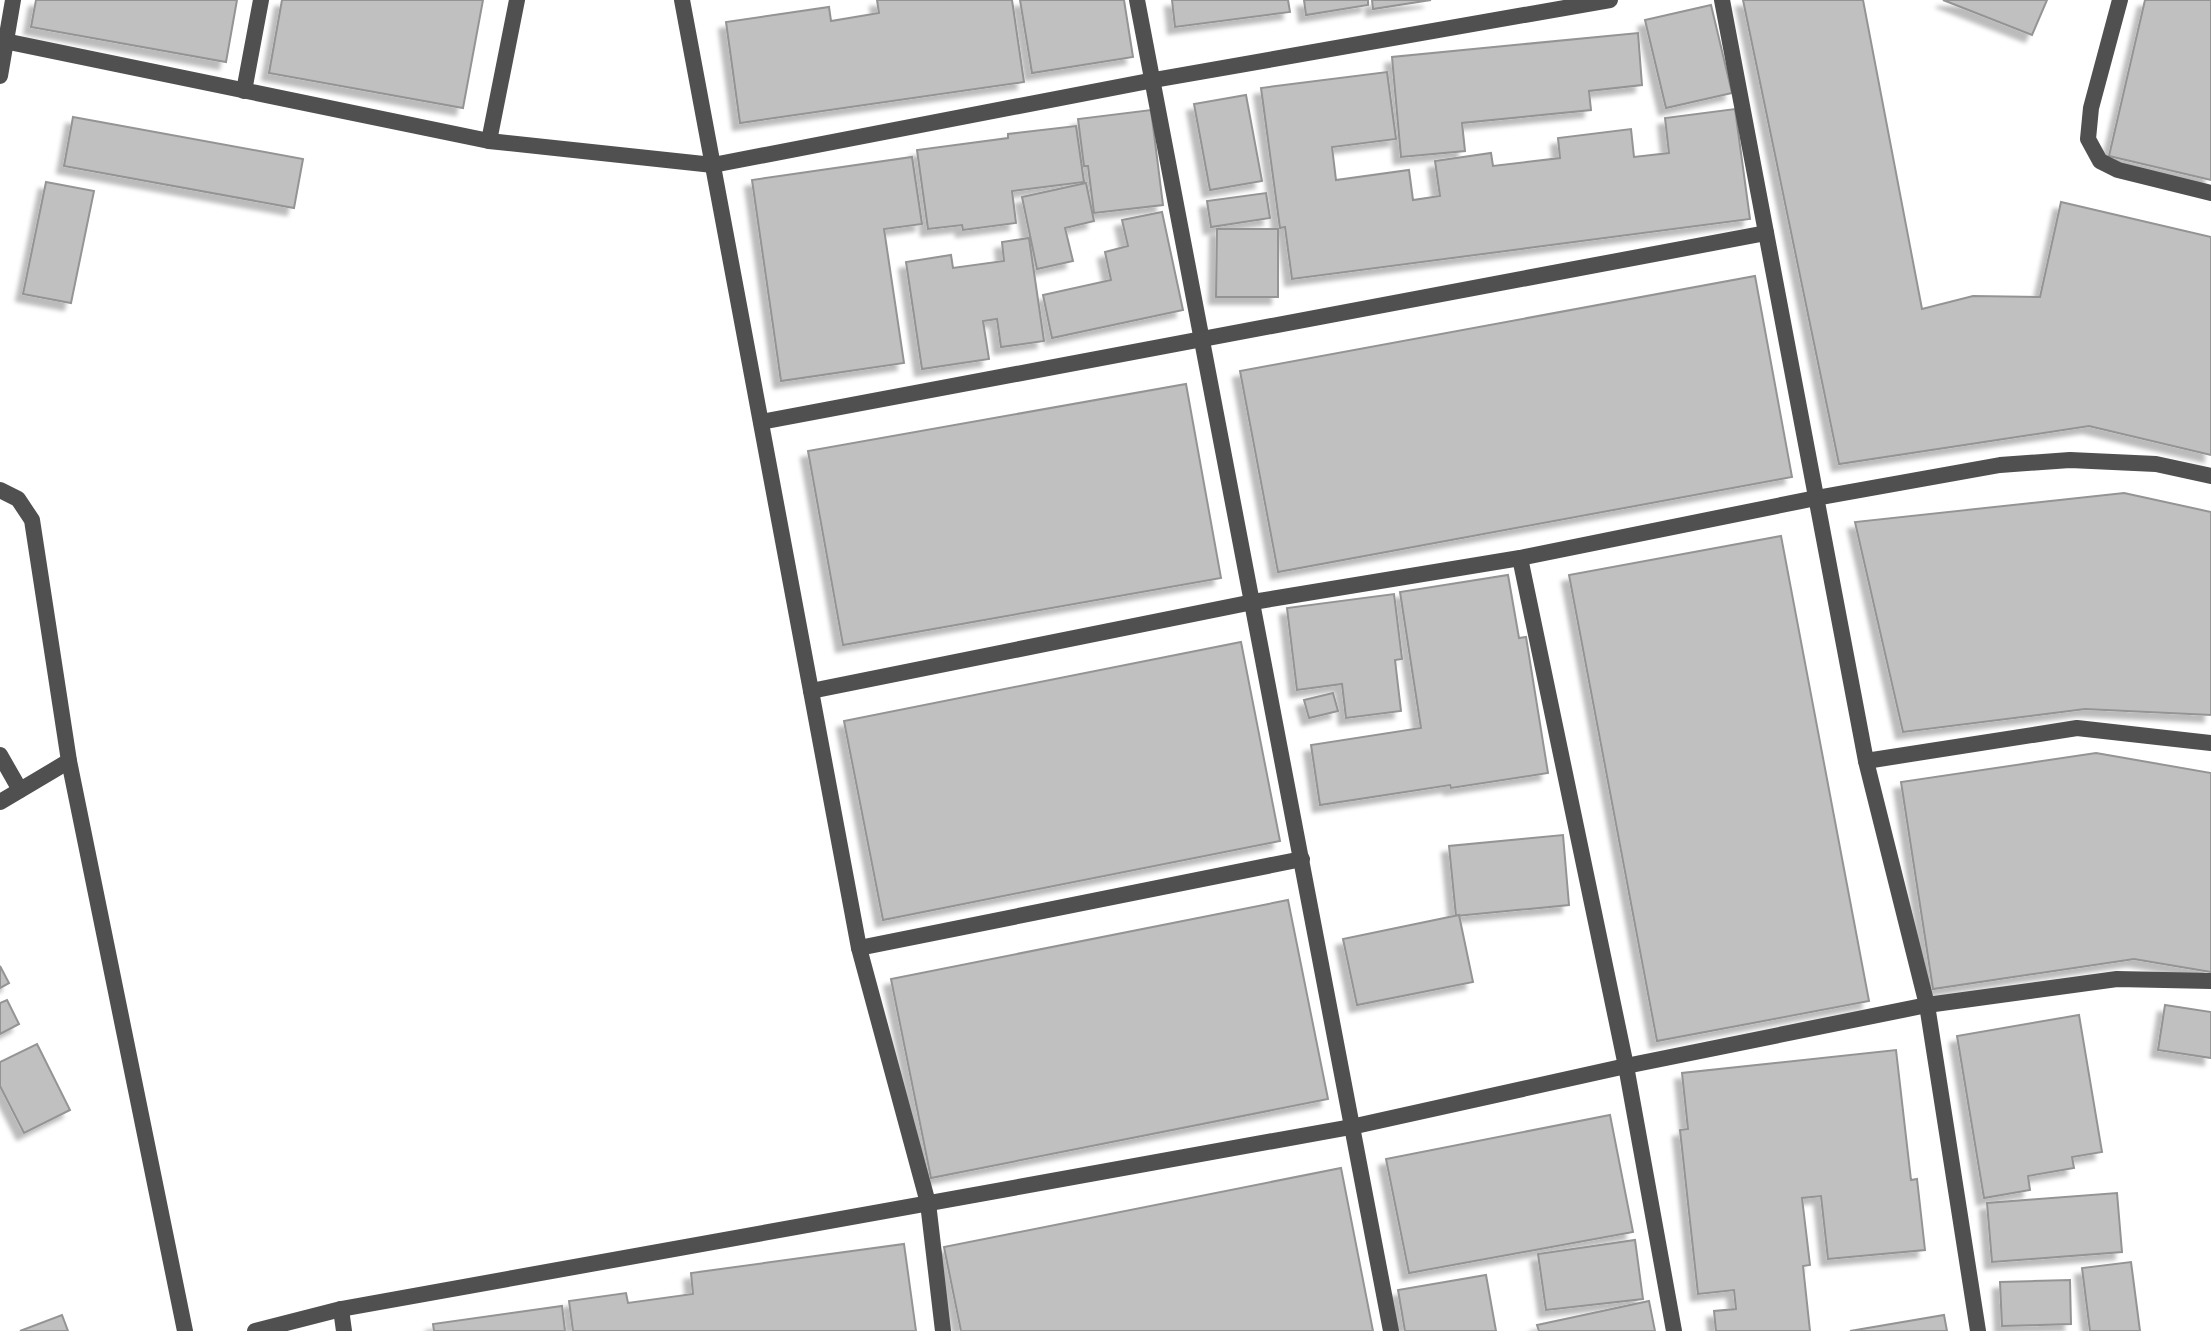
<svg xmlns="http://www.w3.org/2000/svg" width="2211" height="1331" font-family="'Sofia Sans Condensed',sans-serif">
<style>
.building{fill:#c0c0c0;stroke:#949494;stroke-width:2;filter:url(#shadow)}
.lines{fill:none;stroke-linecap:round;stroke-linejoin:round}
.minor{stroke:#505050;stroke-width:16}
</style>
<defs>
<filter id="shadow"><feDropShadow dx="-7" dy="7" stdDeviation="2" flood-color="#0004"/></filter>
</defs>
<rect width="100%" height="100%" fill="#fff"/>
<g class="building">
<path d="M36,0H237L226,62L31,27Z"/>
<path d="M282,0H483L463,108L269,73Z"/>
<path d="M877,0H1012L1024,82L740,123L726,22L829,7L831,21L879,13Z"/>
<path d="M1020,0H1124L1133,57L1032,73Z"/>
<path d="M1172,0H1288L1290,12L1175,27Z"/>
<path d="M1304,0H1368V5L1306,15Z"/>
<path d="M1372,0H1431L1373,9Z"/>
<path d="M1743,0H1863L1922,309L1973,296L2040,297L2061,202L2211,237V455L2089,426L1839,464Z"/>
<path d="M1943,0H2047L2032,35Z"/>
<path d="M2145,0H2211V180L2109,156Z"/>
<path d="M1711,5L1732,93L1666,108L1645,20Z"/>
<path d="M1638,33L1642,85L1589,91L1591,110L1462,123L1465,151L1401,157L1392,57Z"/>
<path d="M1387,72L1396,139L1332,147L1336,180L1409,170L1413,200L1440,196L1435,161L1491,153L1493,166L1560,158L1558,138L1631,129L1634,157L1669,153L1665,118L1735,109L1750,219L1292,279L1285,227L1280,228L1261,88Z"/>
<path d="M1246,95L1262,181L1210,190L1194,104Z"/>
<path d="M1151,110L1163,205L1094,213L1088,166H1084L1078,119Z"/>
<path d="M73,117L303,159L294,208L64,166Z"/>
<path d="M1076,126L1084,182L1012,191L1016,223L963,230L962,225L928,229L917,150L1008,138V134Z"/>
<path d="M912,157L922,224L884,229L904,363L781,381L752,180Z"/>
<path d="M46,182L94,191L71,303L23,294Z"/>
<path d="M1086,183L1094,221L1065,228L1073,261L1037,269L1022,197Z"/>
<path d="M1266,193L1270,218L1211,227L1207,201Z"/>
<path d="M1162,212L1183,310L1052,338L1043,295L1111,280L1105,252L1128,246L1122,220Z"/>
<path d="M1217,229H1278V297H1216Z"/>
<path d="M1029,238L1044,341L1001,347L997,319L983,321L989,359L922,369L906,262L951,255L953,268L1004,261L1002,242Z"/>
<path d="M1755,276L1792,477L1278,572L1240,371Z"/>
<path d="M1186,384L1221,578L843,645L808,451Z"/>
<path d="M2124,493L2211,512V715L2085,709L1903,732L1855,522Z"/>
<path d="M1781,536L1869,1001L1657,1041L1569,575Z"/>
<path d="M1508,575L1519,638L1526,637L1548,773L1451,788L1450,785L1320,805L1311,745L1421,728L1400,592Z"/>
<path d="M1394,594L1402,659L1395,660L1401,711L1346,718L1342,684L1297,690L1287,608Z"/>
<path d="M1241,642L1280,841L883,920L844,721Z"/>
<path d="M1333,693L1338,711L1309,718L1304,700Z"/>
<path d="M2096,753L2211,773V972L2134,959L1933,989L1901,782Z"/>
<path d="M1563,835L1569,905L1456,916L1449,846Z"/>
<path d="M1288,900L1328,1099L931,1178L891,979Z"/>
<path d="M1459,915L1473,982L1357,1005L1343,939Z"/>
<path d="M0,966L9,983L0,988Z"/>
<path d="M7,1000L19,1024L0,1034V1003Z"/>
<path d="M2165,1005L2211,1012V1058L2158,1050Z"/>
<path d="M2079,1015L2102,1152L2072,1157L2074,1168L2028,1176L2030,1190L1984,1198L1957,1036Z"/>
<path d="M37,1044L70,1110L24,1133L0,1086V1062Z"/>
<path d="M1896,1050L1911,1180L1917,1179L1925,1250L1828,1259L1821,1196L1802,1198L1810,1265L1803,1266L1810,1331H1716L1714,1311L1736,1309L1734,1290L1698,1294L1680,1130L1688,1129L1682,1073Z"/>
<path d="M1610,1115L1633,1232L1409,1273L1386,1159Z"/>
<path d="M1341,1168L1373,1331H961L944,1247Z"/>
<path d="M2117,1193L2122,1252L1992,1262L1987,1203Z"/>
<path d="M1635,1240L1643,1299L1546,1310L1538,1254Z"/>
<path d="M904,1244L916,1331H573L569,1301L626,1293L628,1303L693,1294L691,1273Z"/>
<path d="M2131,1262L2140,1331H2090L2082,1268Z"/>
<path d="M1486,1275L1496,1331H1405L1398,1290Z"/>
<path d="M2070,1280L2071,1324L2002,1326L2000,1282Z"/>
<path d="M1649,1301L1655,1331H1539L1537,1325Z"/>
<path d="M562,1306L565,1331H434L433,1324Z"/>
<path d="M62,1315L68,1331H20Z"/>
<path d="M1944,1315L1947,1331H1850Z"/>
</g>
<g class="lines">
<g class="minor">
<path d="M682,0L859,948L928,1203L943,1331"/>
<path d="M1137,0L1391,1331"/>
<path d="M1722,0L1866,761L1927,1005L1978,1331"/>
<path d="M2120,0L2091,108L2088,139L2100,161L2118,170L2211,193"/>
<path d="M0,40L489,141L713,165L1154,80L1610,0"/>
<path d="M0,76L13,0"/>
<path d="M244,91L261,0"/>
<path d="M489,141L517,0"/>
<path d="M761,422L1766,233"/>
<path d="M0,490L18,499L32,520L69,761L185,1331"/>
<path d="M1520,558L1626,1066L1674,1331"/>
<path d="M811,691L1253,602L1520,558L1816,498L2000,465L2070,460L2156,464L2211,476"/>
<path d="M0,755L20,790"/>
<path d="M1866,761L2077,728L2211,743"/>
<path d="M0,802L69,761"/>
<path d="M859,948L1302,859"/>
<path d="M341,1309L344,1331"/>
<path d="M255,1331L341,1309L1351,1127L1626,1066L1927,1005L2117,979L2211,981"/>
</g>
</g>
</svg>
